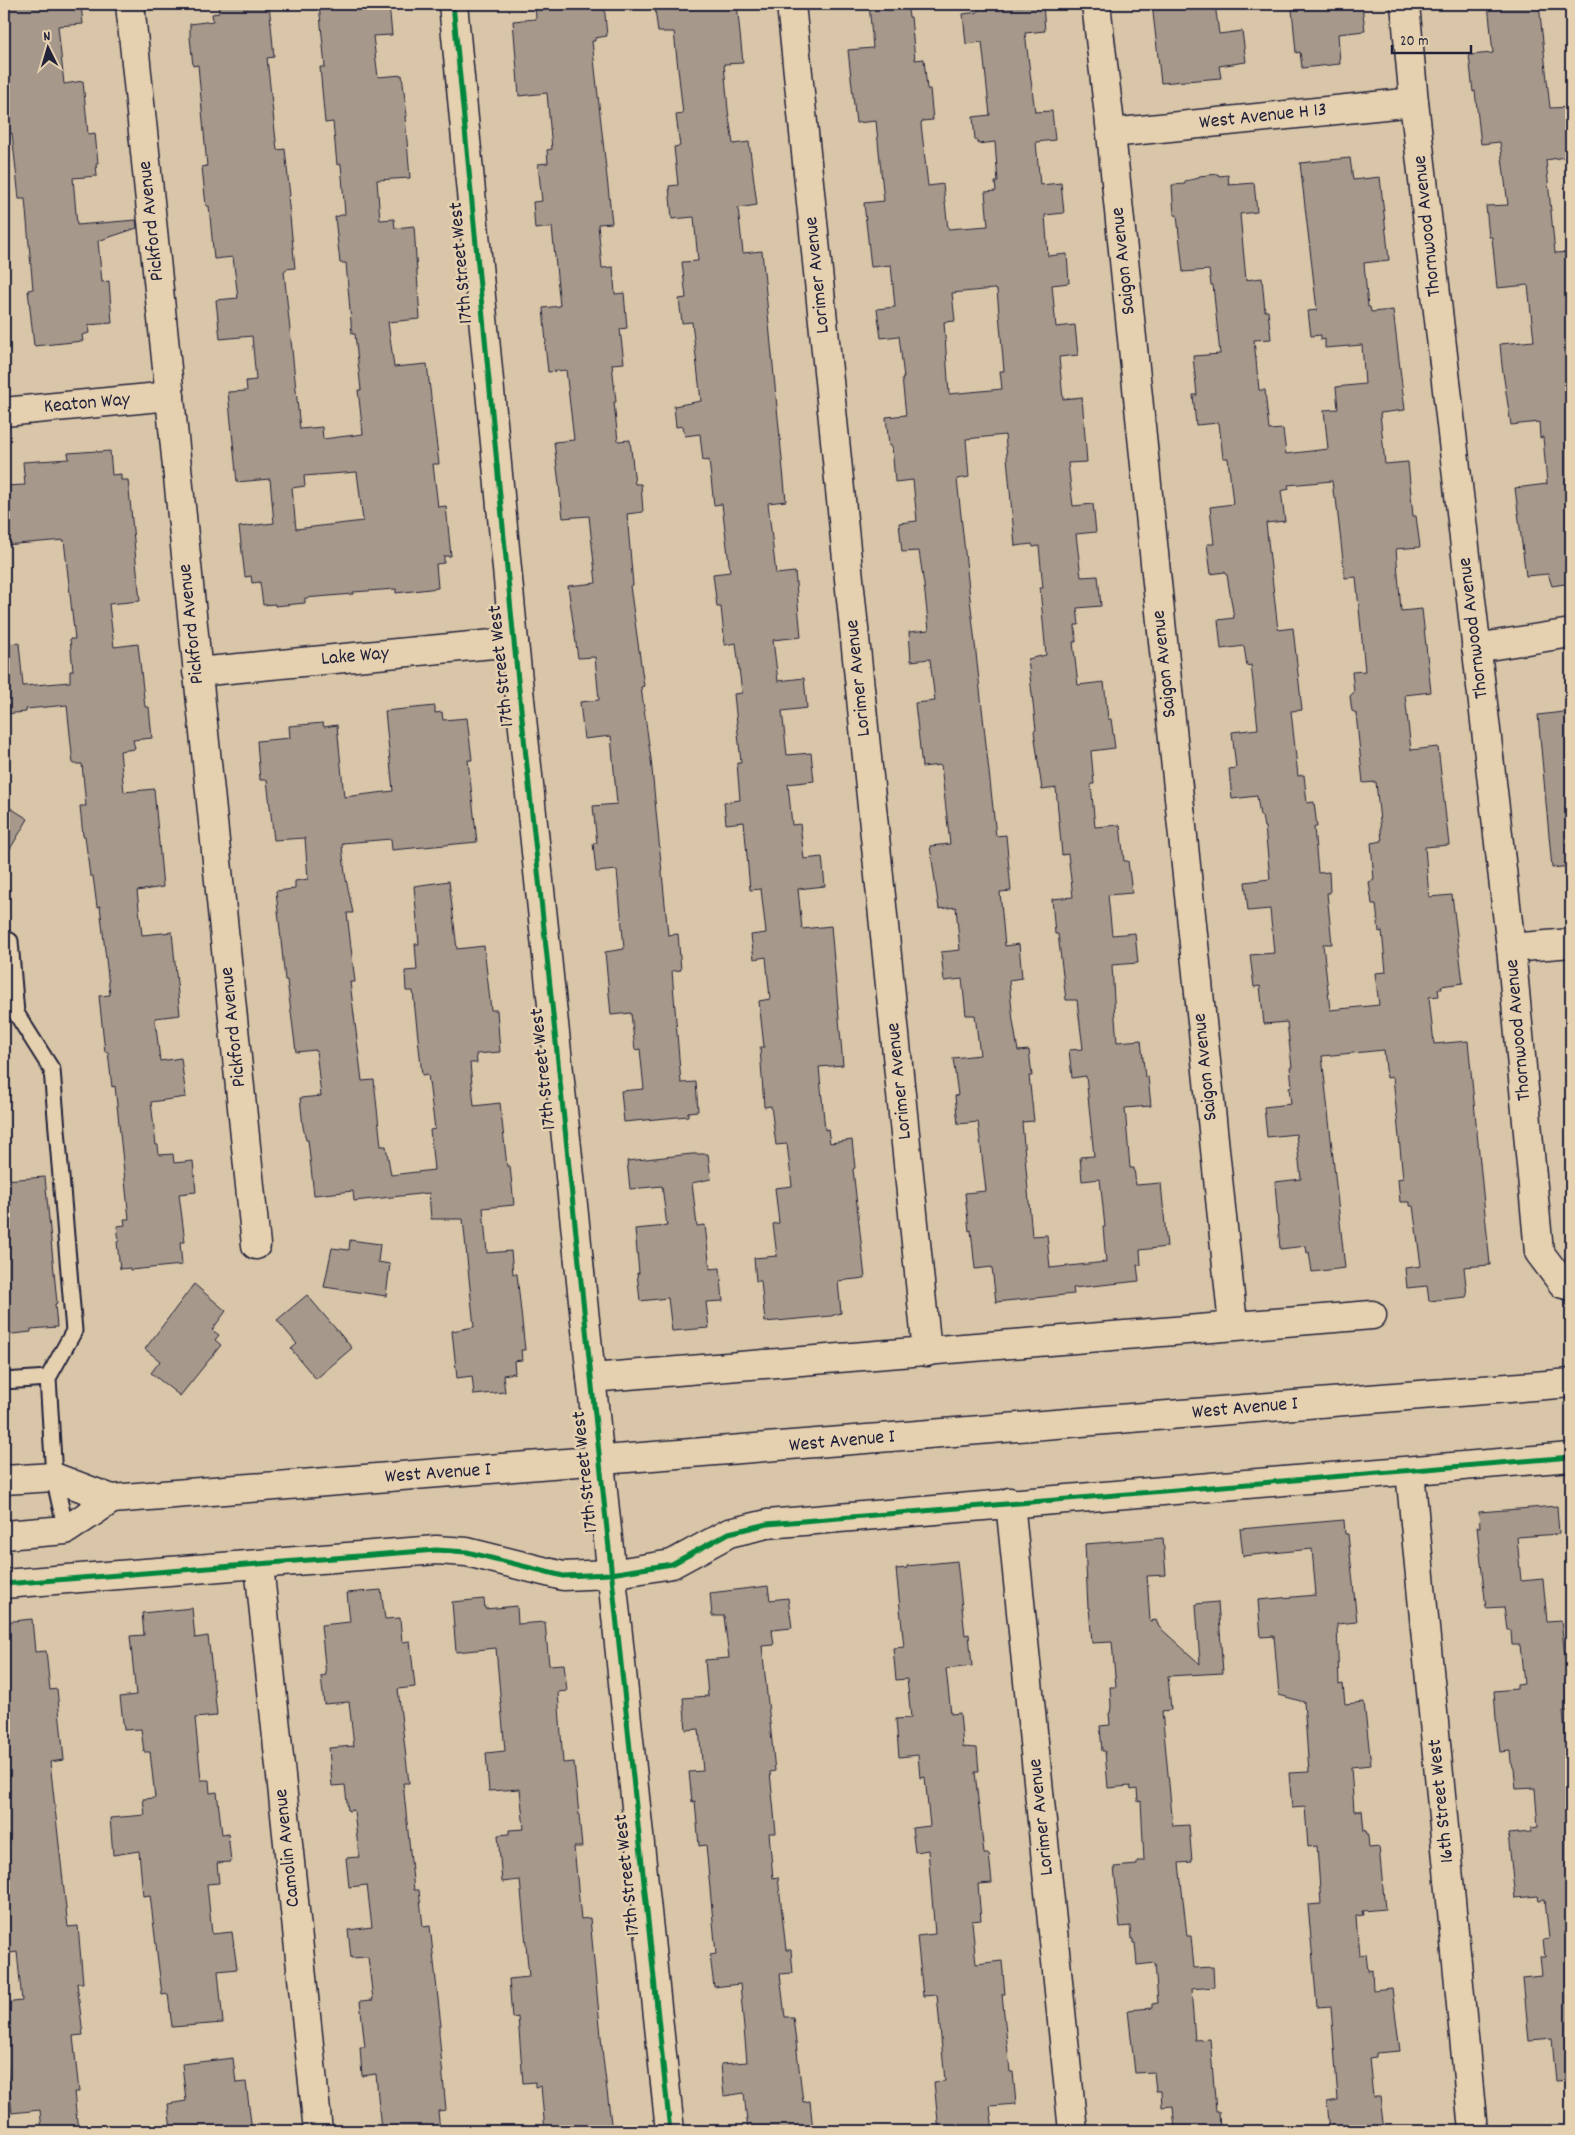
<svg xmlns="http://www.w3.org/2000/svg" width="1575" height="2135" font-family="Dekko,sans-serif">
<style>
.building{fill:#a6988a;stroke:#22223b;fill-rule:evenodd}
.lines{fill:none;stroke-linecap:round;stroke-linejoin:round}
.service-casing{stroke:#22223b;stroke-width:19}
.minor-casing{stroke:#22223b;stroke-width:31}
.primary-casing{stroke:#22223b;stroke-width:31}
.service{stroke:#e5d0af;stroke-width:15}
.minor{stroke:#e5d0af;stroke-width:28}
.primary{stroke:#e5d0af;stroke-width:28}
.cycleway-casing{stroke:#e5d0af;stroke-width:8}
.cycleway{stroke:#00873e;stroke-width:5}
.labels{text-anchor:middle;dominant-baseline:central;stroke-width:5;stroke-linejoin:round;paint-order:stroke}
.street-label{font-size:20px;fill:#22223b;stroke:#e5d0af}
</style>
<rect width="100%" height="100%" fill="#d9c6a8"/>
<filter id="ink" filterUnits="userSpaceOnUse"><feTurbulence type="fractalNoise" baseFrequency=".02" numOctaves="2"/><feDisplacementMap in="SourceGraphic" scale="10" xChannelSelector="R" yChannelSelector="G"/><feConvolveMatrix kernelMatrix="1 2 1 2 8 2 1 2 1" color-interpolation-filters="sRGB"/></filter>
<g filter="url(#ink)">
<g class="building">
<path d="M4,4H81L83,24L58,26L64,84L83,81L88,134L95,133L98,163H96L97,176L73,178L77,225L136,220L137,228L98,241L102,282L109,281L112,323L88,325L89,333L82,335L83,341L34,346L28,290L33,289L25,199H19L12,133H6L4,114Z"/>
<path d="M237,4H269L274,57L267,58L277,150L285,149L290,196H288L295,268L286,269V271H284L300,429L322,427L323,439L363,434L358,390H361L355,334H352L346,263H340L335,217L345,214L341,164L337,165L333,122L325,123L320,67H325L319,4H389L392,35L373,36L378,77L402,75L407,116H405L410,178L377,180L380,220L394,219L395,228L414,226L420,319L388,322L394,367L427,364L439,464H433L438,507L446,506L451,556H444V563L436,564L438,588L396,593V589L353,592V594L305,598V603L275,606V604L263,605L260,582L252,583L251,576L245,577L239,527L274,523L270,479L237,482L228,392L247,391L246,381L256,380L252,336L220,339L216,300L238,298L233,257L214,259L209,206H206L202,167L207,166L198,65L193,66L190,37V24L213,21L212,14L219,13L218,6ZM357,472L363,521L296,529L292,488L305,486L304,476Z"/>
<path d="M535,4H604L607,36L595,38V41H592L612,223L598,224L602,268L613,267L615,294L624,293L627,328L620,329L624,363L612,364L616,402H614L618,441L630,440L635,484H641L643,512L627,514L633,585L630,586L644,686L641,687L651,759L668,935L678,934L681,970L672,971L681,1083L696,1082L698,1111L688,1112V1116L624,1122L621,1091L644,1089L640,1049L635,1050L631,1013L611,1015L605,952L624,949L617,870L596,872L593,843H597L593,806L617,804L611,736L584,739L580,702L599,700L595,657L578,658L568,586L596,583L589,516L563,518L554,442L574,440L566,370L548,372L545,344L546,343L543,308L560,306L552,227L535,229L533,202L542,201L538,164L548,163L547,150L552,149L547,93L519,96L516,58L513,21L536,19Z"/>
<path d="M667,4H737L743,63L724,64L728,110L733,144L749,142L757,205L738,208L743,253L762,251L786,501L768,503L776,574L795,572L801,637L773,640L778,681L804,678L807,708L782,711L787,755L811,753L814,781L788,784L792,825L800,824L804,859L822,857L825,886L798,889L802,929L831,926L843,1065L819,1067L825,1130L828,1129L830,1143L852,1140L855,1168L853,1169L865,1278L838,1281L841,1313L831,1316L765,1322L761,1281H756L754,1258L777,1256L773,1224L779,1223L775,1188L792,1186L787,1144L776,1145L771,1106L764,1107L760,1047H764L759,1001L770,999L766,957L754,959L751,935L766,933L761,889L750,890L744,822L726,824L724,802L740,800L737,763H741L734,694L742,693L736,643L725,645L721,607H717L713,574L730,572L722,504L714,505L709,460L703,461L700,434L685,436L683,426L676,427L674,406L701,401L692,322L682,323L679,299L686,298L682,262L698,261L694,217L672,219L669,186L678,185L674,147L680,146L676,115L683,114L674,32H658L655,9L668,8Z"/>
<path d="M869,4H907L909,17H911L915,60L924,59L927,89H930L933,120L922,121L921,124L928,186L943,184L948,229L988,226L985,192L996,191L995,182H998L995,142L978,144L977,140H975L973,117L990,115L982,42L966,44L963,14L978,12V9L1043,4L1045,31L1025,33L1035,112L1052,111L1055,140L1036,142L1040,185L1061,183L1064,213L1045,215L1048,256L1067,254L1069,283L1052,285L1056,327L1075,325L1078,355L1059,357L1063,399L1082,397L1087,462L1068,463L1073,506L1093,504L1096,532L1076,534L1081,577L1098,576L1101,606L1077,608L1079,625H1075L1076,642H1073L1078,685L1104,682L1108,719H1111L1115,748L1091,751L1094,784H1091L1095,827L1120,825L1124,861H1128L1132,893L1108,895L1112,935L1135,933L1138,963L1112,965L1115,1018L1117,1042L1141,1040L1145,1077H1148L1151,1106L1125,1108L1130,1168H1134L1136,1185L1161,1183L1167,1247L1140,1250L1141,1265H1137L1139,1281L1073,1288L1074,1294L996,1302L992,1267L975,1269L971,1230L969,1231L965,1193L986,1191L978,1122L958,1124L955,1096L958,1095L953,1058L980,1055L975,1015H966L962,979L944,981L941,952L960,950L956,907L939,909L930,846L950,844L941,765L922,767L915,703L935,701L930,659L911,661L909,632L929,630L924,585L919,551L902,552L899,523L917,521L913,480L895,482L892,446H889L886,417L906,415L902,378H904L899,336L881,338L877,309L895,307L891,265L871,267L864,203L884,201L876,121L856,123L848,50L873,48ZM994,289L997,290L1004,371H1000L1002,389L949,394L944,322L955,321L952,293ZM1005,435L1015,546L1032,544L1033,547L1039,546L1043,588H1040L1046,655L1028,659L1036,730L1034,731L1042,790L1056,788L1062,855L1068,854L1073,897L1052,899L1055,934H1058L1066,1000H1077L1083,1049L1069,1050L1072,1078L1086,1076L1094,1156L1080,1157L1082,1181L1100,1179L1105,1227H1103L1106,1262L1050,1268L1047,1235L1032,1236L1022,1122L1034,1121L1029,1076H1032L1029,1050L1018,1051L1013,1021L1009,980L1022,978L1019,944L1005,946L1000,892L1011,891L1006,835L996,836L957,479L969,477L966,439Z"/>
<path d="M1152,4H1215L1219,34L1242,31L1246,62L1219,66L1221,78L1161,83Z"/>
<path d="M1338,4H1362L1365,31L1338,34L1340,64L1302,68L1300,52L1296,53L1292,9Z"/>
<path d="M1488,4H1539L1550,108L1571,107V156L1546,160L1555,253L1571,252V583L1552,586L1548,574L1526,576L1515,488L1547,484L1543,437L1540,438L1539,422L1511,425L1502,366L1500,344L1534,341L1528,285L1497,288L1492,237H1489L1486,206L1508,205L1500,142L1481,144L1475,91L1473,92L1469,55L1493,53Z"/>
<path d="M1350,158L1353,180L1380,177L1389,260L1364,263L1368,307H1370L1371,312L1393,310L1405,410L1380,413L1385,464L1408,462L1413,516H1416L1420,547L1396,549L1401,611L1422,609L1431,692L1405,695L1411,750L1438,747L1449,845L1425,847L1429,897L1452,895L1463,983L1441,986L1442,989H1438L1439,996L1429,997L1434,1044L1468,1041L1489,1254L1490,1265L1464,1267L1467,1295L1466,1297L1429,1301L1427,1286L1407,1288L1405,1268L1421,1266L1413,1206H1410V1202H1400L1398,1179L1403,1178L1393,1077L1387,1078L1384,1050L1322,1056L1345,1268L1312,1272L1309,1252L1307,1253L1306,1246L1280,1249L1275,1182L1301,1179L1296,1134L1267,1137L1264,1107L1291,1104L1289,1087L1292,1086L1290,1067H1292L1287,1022L1264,1024L1260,986L1254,987L1250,955L1274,953L1270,909L1248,911L1245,882L1270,879L1265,827H1264L1262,816H1260L1257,796L1232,799L1229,769L1236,768L1232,732L1258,729L1253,682L1251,665L1247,666L1244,646L1221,649L1218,620L1234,618L1227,575L1225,572L1211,574L1207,544H1214L1210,507L1233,504L1228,458H1223L1219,423L1196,425L1193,395H1197L1193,356L1220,354L1213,285H1211L1209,270L1183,272L1177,215H1174L1172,185L1185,184V181L1199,178V176L1218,174L1219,176L1228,175L1229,185L1254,183L1257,212L1240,214L1246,280L1262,278L1265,311H1268L1271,339L1254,340L1259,390H1265L1269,430L1283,429L1286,454L1328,449L1324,410L1338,409L1336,387L1365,384L1362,345L1325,348V339L1321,340V335L1311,336L1308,311L1317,310L1300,163ZM1332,481L1334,498H1336L1345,578L1356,577L1365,671L1352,672L1354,692L1350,696L1352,711L1356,713L1363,783L1376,782L1382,841L1371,843L1374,880L1369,882L1372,904H1376L1379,932L1382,931L1386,972L1375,973L1379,1005L1330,1010L1323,944H1332L1327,893H1330L1329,872L1318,873L1314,827H1317L1314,802L1307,803L1304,775L1298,776L1291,711L1302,710L1293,628L1278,630L1266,523L1285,521L1281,491L1289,489L1288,485Z"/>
<path d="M97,451V452L110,451L112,475L121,474V480H128L140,601L109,604L114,647L138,644L145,707H149L152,738L133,740L135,749L120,751L124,792L154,789L163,887L137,891L142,935L172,932L180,1015L155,1018L160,1061L181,1058L186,1097L151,1102L156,1145H158L159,1155L173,1154L174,1163L193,1161L196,1192L179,1194L185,1242H180L182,1265L130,1270V1268L120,1269L117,1242L119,1241L117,1226L125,1225L124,1219H129L115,1086L112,1087L108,1052H105L99,996L110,995L100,906L97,907L93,876H90L85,836H83L80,806H86L82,764H73L67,705L26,709V712L4,714V644L19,643L23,686L70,682V671H73L70,639H75L64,540L5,545L4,486L25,485L23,462L69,459L68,453Z"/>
<path d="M435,706V713L442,712L443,720L467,718L472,760H468L477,842L392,850L391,839L343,843L342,846L345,874L353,913H347L355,982H350L362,1081L374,1080L381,1146H386L391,1175L434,1170L430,1130L435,1129L428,1074L422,1075L413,991H406L405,971L417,970L415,944H419L414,886L449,881L457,949L484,946L491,1010H497L500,1052L476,1054L477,1063H470L474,1106L500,1103L507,1166H510L514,1205L483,1208L487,1253L511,1251L513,1274H517L525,1350H521L522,1360L514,1361L515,1373L503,1375L505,1392L474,1395L472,1376L457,1378L452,1331L474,1327L463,1219H431L429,1193L354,1201L353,1191L314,1195L308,1140H306L303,1127L300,1098L321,1096L316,1050L296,1052L287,980H285L276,891L295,889V881L308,879L305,838L274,840L267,780H260L257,741L290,738L289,726L323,723L324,727L337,725L344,797L393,791L385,711Z"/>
<path d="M1571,711V866L1552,868L1538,715Z"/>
<path d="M4,804L28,819L4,859Z"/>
<path d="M692,1154H708L711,1179L692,1183L697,1226L705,1225L710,1269L720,1268L723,1301L706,1302L709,1328L672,1331L668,1298L640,1301L637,1273H639L635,1229L667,1226L662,1186L630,1189L627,1161Z"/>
<path d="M45,1177L57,1303L55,1304L57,1327L31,1329V1332L4,1335V1180Z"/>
<path d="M350,1240L380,1244L378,1262L390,1264L386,1296L324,1287L332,1248L349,1250Z"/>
<path d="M194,1284L226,1311L212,1330L219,1335L215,1340L221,1345L180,1396L151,1373L160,1361L145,1349Z"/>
<path d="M307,1295L352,1348L316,1379L291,1349L297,1344L277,1320Z"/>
<path d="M1557,1506L1559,1534L1517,1537L1521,1581L1543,1579L1547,1621L1561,1620L1566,1666L1571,1665V1711H1563L1570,1793H1571V2080L1556,2081L1552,2039L1529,2041L1523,1978L1542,1976L1540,1956H1545L1543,1940L1549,1939L1545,1899L1539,1900L1538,1896L1515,1898L1508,1834L1531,1832V1828L1538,1827L1535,1788L1516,1789L1514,1769L1511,1762L1510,1751L1500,1752L1496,1719L1494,1691L1517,1689V1685L1524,1684L1520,1645H1512L1511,1630H1507L1504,1607L1486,1608L1477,1527H1480L1479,1512Z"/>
<path d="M1344,1520L1345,1534H1348L1357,1622L1337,1624L1339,1685L1343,1684L1345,1704L1364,1702L1371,1765L1351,1767L1354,1811L1362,1810L1364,1831H1366L1368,1837L1369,1848L1379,1847L1385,1909L1362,1911L1363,1915L1356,1916L1359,1955L1366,1954L1368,1971L1372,1970L1373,1990L1392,1988L1400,2051L1376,2053V2057L1369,2058L1373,2097H1380L1384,2131H1330L1327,2102L1338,2100L1331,2006L1317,2007L1308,1905L1321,1904L1317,1846L1308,1847L1305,1807L1292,1808L1289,1773L1309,1772L1304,1702L1279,1695L1274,1636L1261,1637L1258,1600L1316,1595L1312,1549L1243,1556L1240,1529Z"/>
<path d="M1163,1538L1166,1575L1147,1576L1150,1621L1156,1620L1159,1627L1200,1664L1196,1604L1218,1602L1223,1673L1168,1676L1171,1710L1162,1711L1173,1826L1189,1825L1192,1862L1179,1863L1187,1936H1191L1194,1968L1213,1967L1214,1987L1191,1989L1195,2040L1210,2039L1216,2111H1219L1220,2131H1175L1173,2106L1162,2107L1161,2091H1156L1154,2072L1135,2073L1128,2010L1152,2008V2004L1158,2003L1155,1963L1137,1965L1135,1943H1133V1939H1131L1130,1926L1120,1927L1114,1867L1137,1865V1861H1144L1141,1801L1138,1802L1137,1789L1131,1790L1130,1786L1108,1788L1105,1751H1102L1100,1726L1110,1725L1109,1713H1110L1111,1707L1110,1687H1116L1112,1642L1092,1643L1089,1608H1088L1085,1544Z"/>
<path d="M957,1561L965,1635L969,1634L972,1666L946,1669L951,1714L960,1713L963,1747L977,1748L979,1772H975L984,1854H989L992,1883L978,1884L981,1920L972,1921L976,1964L1002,1961L1005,1994H1002L1010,2072H1013L1016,2104L990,2106L993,2131H939L934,2082L945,2081L937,1995L923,1996L917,1936L935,1934L928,1850L915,1852L912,1828L930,1826L925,1777L920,1778L918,1755L899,1757L896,1719L911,1718L907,1679L896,1680L893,1648L904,1647L896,1569L907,1568V1566Z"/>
<path d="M768,1586L770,1600L788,1598L792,1628L772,1630L774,1645L762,1646L775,1771L770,1772L776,1833H769L773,1878L778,1877L786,1950H791L793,1973L780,1974L785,2017H793L803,2102L810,2101L813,2131H748L744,2093L724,2096L721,2064L747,2062L740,1984L714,1987L710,1955L716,1954L706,1845L699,1846L695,1801L692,1802L689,1772L703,1771L699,1729L686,1730L683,1698L708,1696L705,1660L729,1658L724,1616H712L710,1593Z"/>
<path d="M381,1590L385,1619L400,1618L402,1642L410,1641L415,1687L398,1689L409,1783H403L414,1890H419L423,1927L430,1926L438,1999L441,2026H439V2033L446,2110L438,2111L440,2131H381L376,2074L362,2076L360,2047H365L360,2001L373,2000L368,1957L351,1958L348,1930L372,1927L367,1885L349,1887L346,1858L359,1857L354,1810L348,1811L345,1785L332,1786L329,1748L354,1746L349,1702L324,1704L321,1676L326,1675L321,1625L350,1622L347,1593Z"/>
<path d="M484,1599L485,1609L517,1606L518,1624L545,1622L549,1665L564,1664L567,1691L558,1692L563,1763L574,1762L582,1847H574L581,1919L590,1918L603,2058L612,2131H545L541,2086L535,2087V2082L523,2083L518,2017L512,2018L509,1979L529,1977L520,1880L502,1882L498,1835L509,1834V1830L524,1829L520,1789L489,1791L486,1753L505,1751L496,1648L456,1652L452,1602Z"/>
<path d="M192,1608L195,1638L208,1636L217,1714L216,1716L195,1718L201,1780H209L210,1793L217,1792L222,1834L228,1833L231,1862L217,1863L219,1883L207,1884L212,1934L232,1932L237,1969L218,1971L223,2023L172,2027L168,1994L162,1995L150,1895L143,1896L139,1851L113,1855L110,1818L145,1815L143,1799L155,1798L150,1752H144L141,1729L124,1730L120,1697L136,1695L130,1636L144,1635L142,1613Z"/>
<path d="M32,1619L35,1652L46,1651L50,1690L57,1689L64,1760L50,1762L68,1927L78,1926L83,1983H77L83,2035L73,2036L79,2092H74L78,2131H42L40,2110L12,2113L4,2042V2003L22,2001L17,1952L4,1954V1622Z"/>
<path d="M233,2058L236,2083L246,2082L252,2131H171L168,2104L186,2101L182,2064Z"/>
</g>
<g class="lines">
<g class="service-casing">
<g id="service">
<path d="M4,942L10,941L16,1013L52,1070L74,1331L48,1378L54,1477L66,1530"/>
<path d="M4,1381L48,1378"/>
</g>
</g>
<g class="minor-casing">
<g id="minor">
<path d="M130,4L256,1245"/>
<path d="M453,4L514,642L670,2131"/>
<path d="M791,4L927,1352"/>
<path d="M1096,4L1111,133L1233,1325"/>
<path d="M1405,4L1414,102L1511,948L1539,1252L1563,1284L1571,1286"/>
<path d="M1111,133L1414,102"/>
<path d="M4,412L170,396"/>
<path d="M1476,648L1571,633"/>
<path d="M197,672L514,642"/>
<path d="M1511,948L1571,943"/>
<path d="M591,1378L1372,1315"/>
<path d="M1410,1471L1473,2131"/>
<path d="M1010,1502L1073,2131"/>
<path d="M259,1565L318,2131"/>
<path d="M4,1584L436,1550L467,1552L563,1576L611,1574L672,1564L729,1533L767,1524L1571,1457"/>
</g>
</g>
<g class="primary-casing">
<g id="primary">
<path d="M4,1480L54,1477L112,1499L1571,1383"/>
<path d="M4,1535L66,1530L112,1499"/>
</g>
</g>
<use href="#service" class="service"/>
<use href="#minor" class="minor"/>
<use href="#primary" class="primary"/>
<g class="cycleway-casing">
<g id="cycleway">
<path d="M453,4L514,642L670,2131"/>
<path d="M4,1584L436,1550L467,1552L563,1576L611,1574L672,1564L729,1533L767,1524L1571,1457"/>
</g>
</g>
<use href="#cycleway" class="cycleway"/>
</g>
</g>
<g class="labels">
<g class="street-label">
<text transform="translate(1263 117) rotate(-6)">West Avenue H 13</text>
<text transform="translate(152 221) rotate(-96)">Pickford Avenue</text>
<text transform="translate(1428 226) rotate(-96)">Thornwood Avenue</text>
<text transform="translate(1124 261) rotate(-96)">Saigon Avenue</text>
<text transform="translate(462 263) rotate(-95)">17th Street West</text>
<text transform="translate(818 275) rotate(-96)">Lorimer Avenue</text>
<text transform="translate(87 404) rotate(-5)">Keaton Way</text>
<text transform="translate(192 624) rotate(-96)">Pickford Avenue</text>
<text transform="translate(1474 628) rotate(-97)">Thornwood Avenue</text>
<text transform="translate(355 657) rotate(-5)">Lake Way</text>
<text transform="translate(1165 664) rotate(-96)">Saigon Avenue</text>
<text transform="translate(502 666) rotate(-96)">17th Street West</text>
<text transform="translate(859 678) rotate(-96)">Lorimer Avenue</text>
<text transform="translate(234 1027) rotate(-96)">Pickford Avenue</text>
<text transform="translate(1519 1030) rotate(-95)">Thornwood Avenue</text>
<text transform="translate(1206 1067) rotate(-96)">Saigon Avenue</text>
<text transform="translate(544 1069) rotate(-96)">17th Street West</text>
<text transform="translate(900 1081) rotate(-96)">Lorimer Avenue</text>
<text transform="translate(1245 1409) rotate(-5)">West Avenue I</text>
<text transform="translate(842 1442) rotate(-5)">West Avenue I</text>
<text transform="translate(586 1472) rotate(-96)">17th Street West</text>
<text transform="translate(438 1474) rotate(-4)">West Avenue I</text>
<text transform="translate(1442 1801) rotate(-96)">16th Street West</text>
<text transform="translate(1042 1817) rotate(-96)">Lorimer Avenue</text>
<text transform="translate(288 1848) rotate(-96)">Camolin Avenue</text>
<text transform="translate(628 1875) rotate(-96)">17th Street West</text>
</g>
</g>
<rect width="1575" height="2135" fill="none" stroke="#e5d0af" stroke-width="20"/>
<rect x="10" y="10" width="1555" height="2115" fill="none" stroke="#22223b" stroke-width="2" filter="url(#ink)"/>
<g transform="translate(48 48) rotate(355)" stroke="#e5d0af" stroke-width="4" paint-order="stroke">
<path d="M0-4L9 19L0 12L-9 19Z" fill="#22223b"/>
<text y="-8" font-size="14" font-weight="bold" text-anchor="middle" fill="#22223b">N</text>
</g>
<path d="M1392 45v8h79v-8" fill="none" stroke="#22223b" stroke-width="2.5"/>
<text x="1400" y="45" font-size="15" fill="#22223b" stroke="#e5d0af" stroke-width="4" paint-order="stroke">20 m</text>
</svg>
